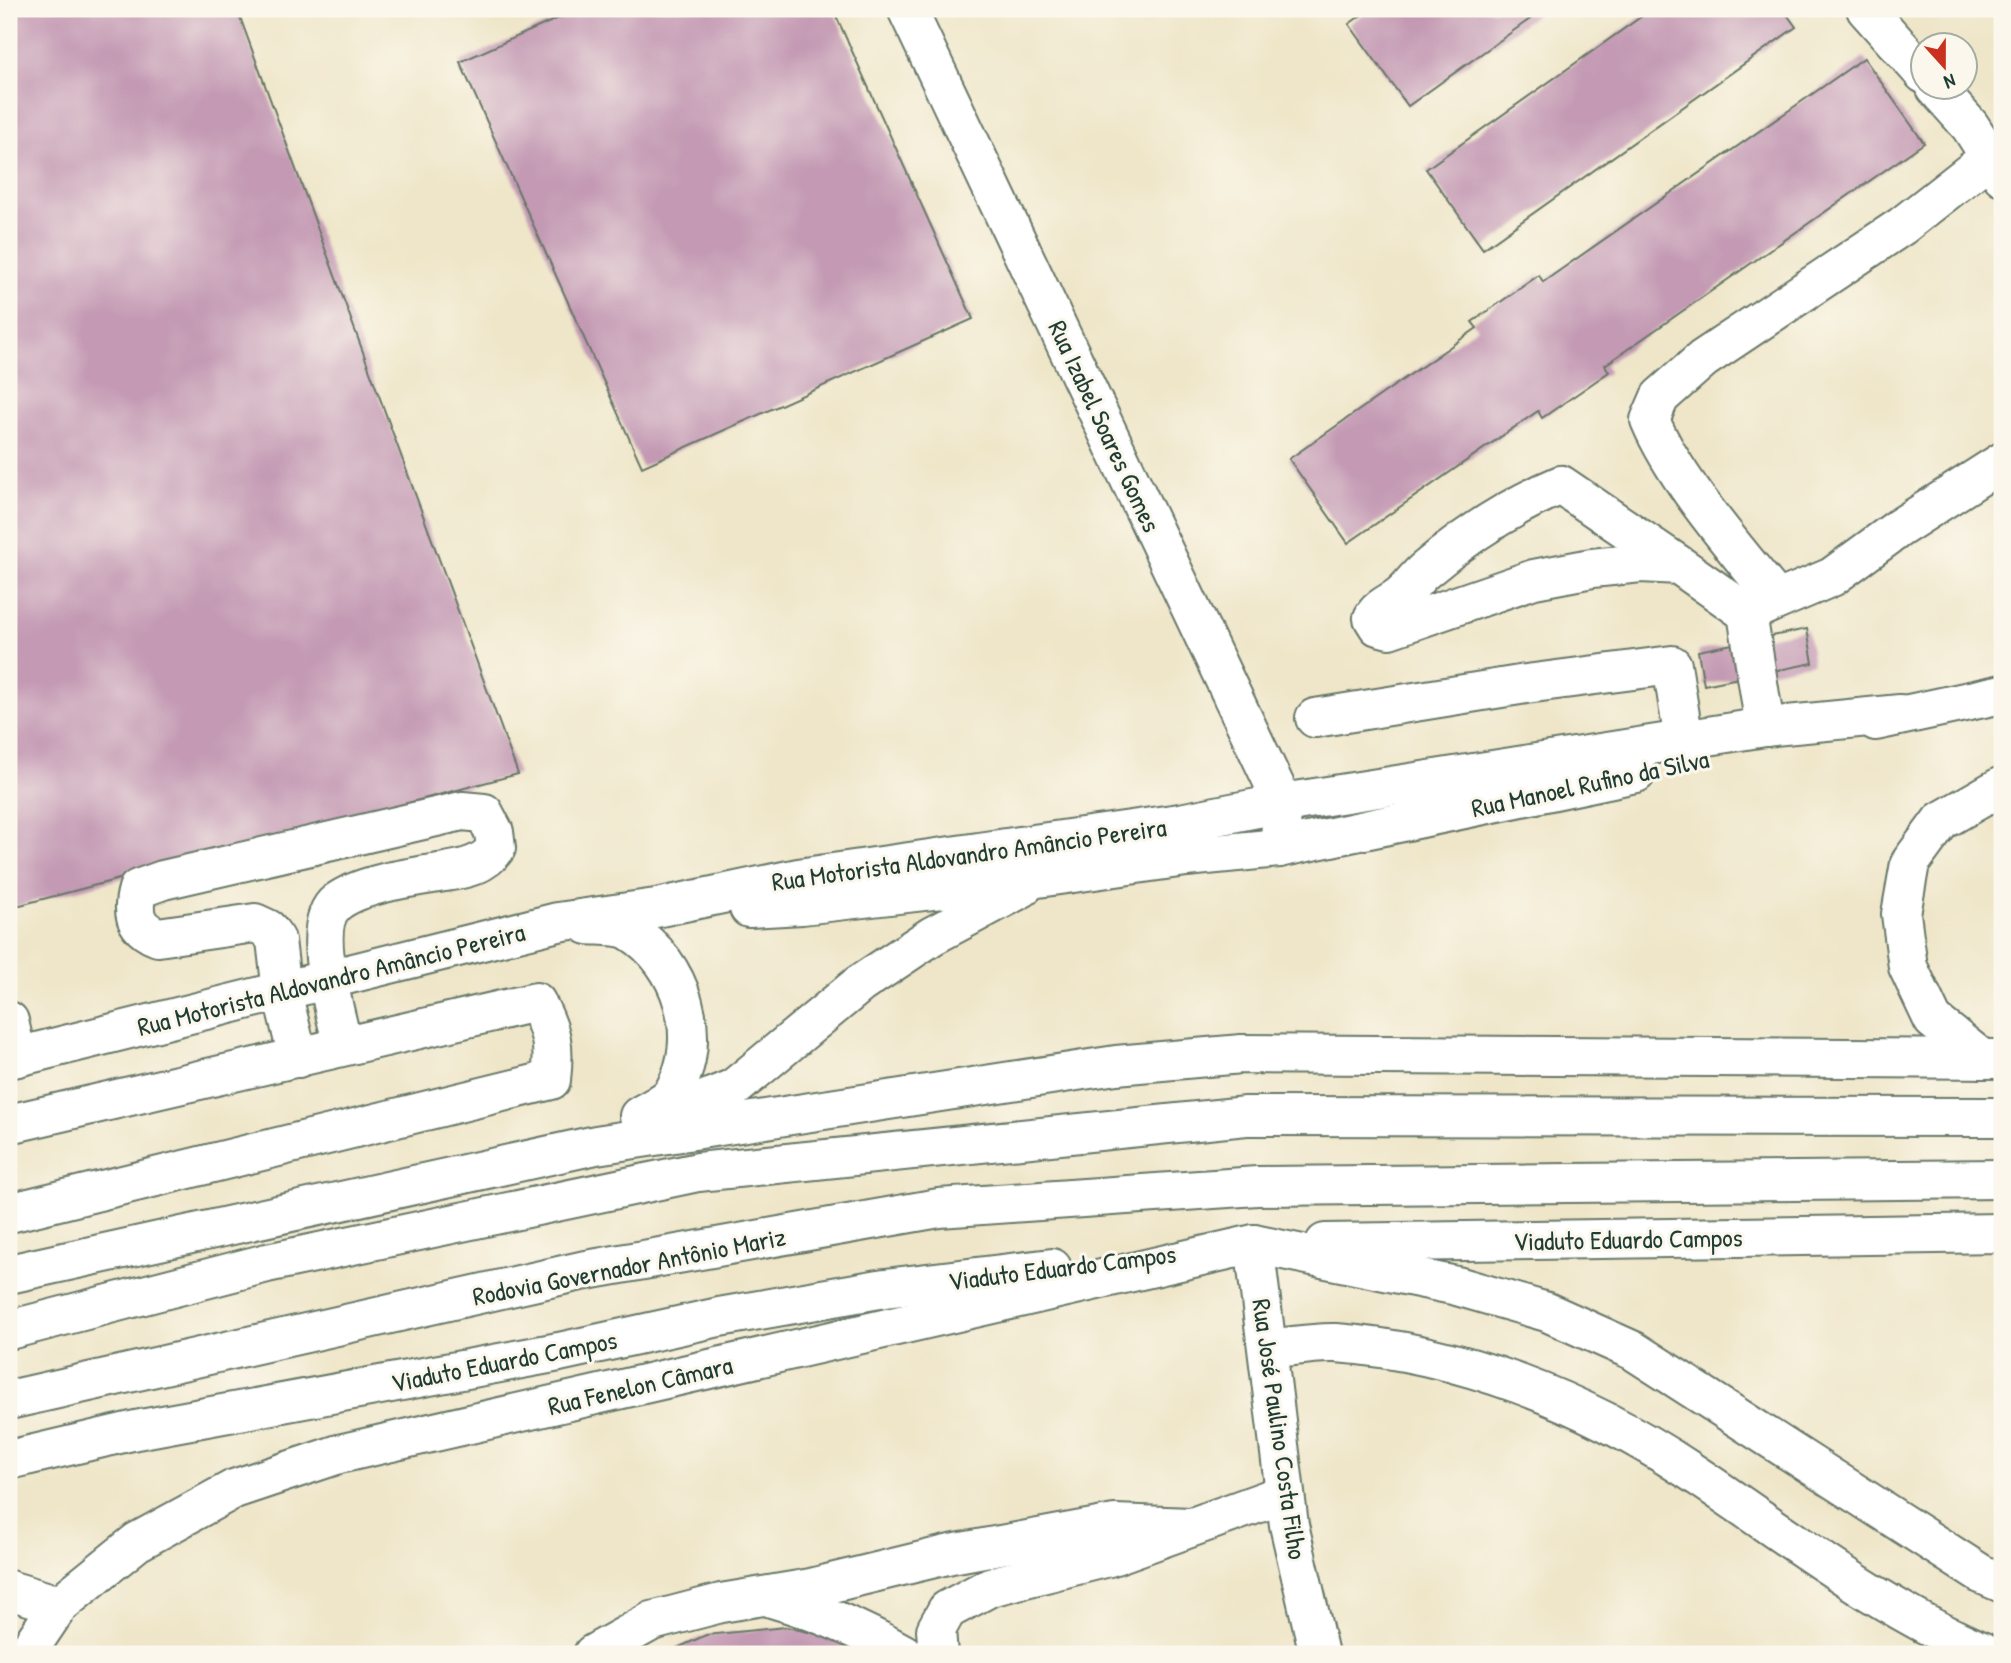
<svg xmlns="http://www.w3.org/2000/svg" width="2011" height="1663" font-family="'Patrick Hand',sans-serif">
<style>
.building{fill:#c399b3}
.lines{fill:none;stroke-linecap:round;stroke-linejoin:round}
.minor-casing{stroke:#687868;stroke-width:42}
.major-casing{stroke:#687868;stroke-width:42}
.highway-casing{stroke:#687868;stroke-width:42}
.minor{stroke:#fff;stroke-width:38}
.major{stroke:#fff;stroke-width:38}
.highway{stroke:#fff;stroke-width:38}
.labels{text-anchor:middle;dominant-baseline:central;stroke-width:6;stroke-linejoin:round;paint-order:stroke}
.street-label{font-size:26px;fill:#1f3d34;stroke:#fbf7ec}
</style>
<rect width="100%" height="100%" fill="#fbf7ec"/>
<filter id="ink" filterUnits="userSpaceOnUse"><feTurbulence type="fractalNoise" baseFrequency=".0143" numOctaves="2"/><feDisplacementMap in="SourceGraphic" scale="14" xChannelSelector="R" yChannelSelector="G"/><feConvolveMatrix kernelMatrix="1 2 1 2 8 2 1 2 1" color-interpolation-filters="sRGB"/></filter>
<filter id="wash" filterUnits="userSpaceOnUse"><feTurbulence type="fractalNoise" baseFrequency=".00686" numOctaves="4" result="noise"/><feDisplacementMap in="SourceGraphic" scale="28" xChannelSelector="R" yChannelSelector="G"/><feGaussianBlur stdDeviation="1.57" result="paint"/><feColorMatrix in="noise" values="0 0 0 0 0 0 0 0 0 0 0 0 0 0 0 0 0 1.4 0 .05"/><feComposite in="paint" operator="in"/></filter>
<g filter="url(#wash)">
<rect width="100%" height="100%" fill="#efe6c9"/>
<g id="blocks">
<g class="building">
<path d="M9,9H237L518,774L9,908Z"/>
<path d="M579,9H833L973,319L642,467L460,62Z"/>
<path d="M1370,9H1544L1408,106L1349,24Z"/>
<path d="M1652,9H1783L1796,27L1483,249L1426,169Z"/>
<path d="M1864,58L1924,143L1605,365L1609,372L1542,418L1538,411L1348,543L1289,459L1477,328L1472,322L1539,275L1543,282Z"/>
<path d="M1807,629L1813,663L1704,685L1698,651Z"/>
<path d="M786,1627L865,1645L879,1654H664L706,1635Z"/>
</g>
</g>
</g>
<g filter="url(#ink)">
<use href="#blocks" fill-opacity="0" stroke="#687868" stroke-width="2"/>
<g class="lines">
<g class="minor-casing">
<g id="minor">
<path d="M907,9L1283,803L1279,848"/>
<path d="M1866,9L1924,74"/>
<path d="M1936,88L1970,126L2002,176"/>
<path d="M1679,565L1561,485C1513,505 1464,537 1424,571C1416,578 1410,587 1402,594C1392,603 1379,606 1373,618L1378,626L1389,629L1534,579L1592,568L1641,563L1679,565L1747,613"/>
<path d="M1777,600C1736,549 1675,480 1650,420L1660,397L1703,359L1902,226L1990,157"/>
<path d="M1315,718L1526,684L1672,665L1684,741"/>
<path d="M1765,727L1747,613L1832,577L1899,528L2002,462"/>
<path d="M9,1021L17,1057"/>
<path d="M298,1058L282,992L276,940L268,929L255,923L158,937C135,928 131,913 138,889L163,880L462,811L484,813L494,832L496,848C484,865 465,869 445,872C415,877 362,883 337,902C308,924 336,1015 343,1046"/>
<path d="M9,1124L536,1002C552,1031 555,1046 551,1080L9,1213"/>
<path d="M1254,1244L1289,1525L1319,1654"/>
<path d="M1268,1349C1290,1347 1314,1342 1336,1343C1459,1352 1584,1401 1687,1469C1786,1534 1878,1608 1988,1654"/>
<path d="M9,1590L59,1605"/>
<path d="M772,1598C820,1612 861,1630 904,1654"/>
<path d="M593,1654L652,1621L721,1603L811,1588L951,1554L1115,1524L1191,1527"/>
<path d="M938,1654L936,1630L947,1610L990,1587L1109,1557L1284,1494"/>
</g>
</g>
<g class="major-casing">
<g id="major">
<path d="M1876,721L2002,694"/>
<path d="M749,908L802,905L1038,878L1186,857L1279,848L1636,773"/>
<path d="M588,925C601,926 620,925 630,931C682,962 705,1038 674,1091C668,1101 649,1110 639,1116"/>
<path d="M9,1059L558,922L656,908L798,878L1180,823L1283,803L1765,727L1900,714"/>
<path d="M1982,1059L1933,1020L1908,967L1901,914L1910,863L1941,821L2002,786"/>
<path d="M656,1120L734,1088L860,984L932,936L1022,888"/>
<path d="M1325,1243L2002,1233"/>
<path d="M9,1274L596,1145L1116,1065L1242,1054L2002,1059"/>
<path d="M9,1460L136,1430L559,1352L719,1317L885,1288L1052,1268"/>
<path d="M26,1654L59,1605L137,1542L234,1489L339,1454L1254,1244L1457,1286L1547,1312L1634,1351L1981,1574L2002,1583"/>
</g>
</g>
<g class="highway-casing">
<g id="highway">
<path d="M9,1330L267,1263L698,1172L1246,1116L2002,1117"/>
<path d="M9,1400L581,1271L939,1208L1257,1186L2002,1179"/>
</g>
</g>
<use href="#minor" class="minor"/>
<use href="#major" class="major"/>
<use href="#highway" class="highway"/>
</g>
</g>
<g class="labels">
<g class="street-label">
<text transform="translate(1105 426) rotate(65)">Rua Izabel Soares Gomes</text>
<text transform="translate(1590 783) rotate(-12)">Rua Manoel Rufino da Silva</text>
<text transform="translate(969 854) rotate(-8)">Rua Motorista Aldovandro Amâncio Pereira</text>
<text transform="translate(331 979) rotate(-14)">Rua Motorista Aldovandro Amâncio Pereira</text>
<text transform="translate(1628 1239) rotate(-1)">Viaduto Eduardo Campos</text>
<text transform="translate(629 1266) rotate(-11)">Rodovia Governador Antônio Mariz</text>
<text transform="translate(1062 1267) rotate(-7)">Viaduto Eduardo Campos</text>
<text transform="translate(504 1361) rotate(-11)">Viaduto Eduardo Campos</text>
<text transform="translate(640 1385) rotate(-13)">Rua Fenelon Câmara</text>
<text transform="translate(1280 1429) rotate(82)">Rua José Paulino Costa Filho</text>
</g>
</g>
<rect width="2011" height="1663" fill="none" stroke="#fbf7ec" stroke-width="35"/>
<g transform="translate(1944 66) rotate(159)"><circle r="33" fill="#fbf7ec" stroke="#a3ada2" stroke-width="2"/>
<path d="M0-5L12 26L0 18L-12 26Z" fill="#c8321e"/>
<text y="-10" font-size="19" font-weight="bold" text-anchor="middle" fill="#1f3d34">N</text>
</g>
</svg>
